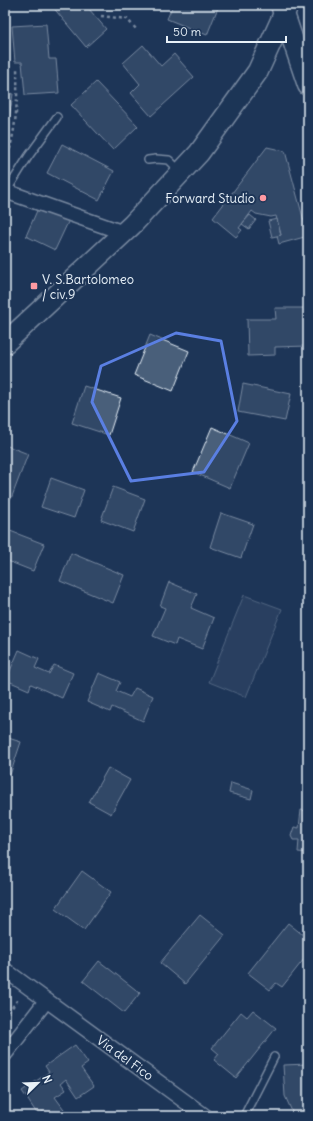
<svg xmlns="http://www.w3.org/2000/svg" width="313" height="1121" font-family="Delius,sans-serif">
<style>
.green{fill:#374d6c;stroke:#909fb2}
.building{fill:#495e7a;stroke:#e8f1f8}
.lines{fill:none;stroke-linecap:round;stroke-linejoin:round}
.lane-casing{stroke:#e8f1f8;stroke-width:10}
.street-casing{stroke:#e8f1f8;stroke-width:17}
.secondary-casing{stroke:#e8f1f8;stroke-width:23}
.path{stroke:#e8f1f8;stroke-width:2.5;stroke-dasharray:3 3;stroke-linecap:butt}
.lane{stroke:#1d3557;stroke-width:7}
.street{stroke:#1d3557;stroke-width:14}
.secondary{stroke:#1d3557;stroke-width:20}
.marked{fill:none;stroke:#5a7fe2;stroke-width:3;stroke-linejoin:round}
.poi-dot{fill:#ff9aa2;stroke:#1d3557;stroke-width:1.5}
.labels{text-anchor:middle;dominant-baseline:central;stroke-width:4;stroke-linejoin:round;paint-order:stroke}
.poi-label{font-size:13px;fill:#e8f1f8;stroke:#1d3557;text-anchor:end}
.street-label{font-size:13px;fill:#e8f1f8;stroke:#1d3557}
</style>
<rect width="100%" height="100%" fill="#1d3557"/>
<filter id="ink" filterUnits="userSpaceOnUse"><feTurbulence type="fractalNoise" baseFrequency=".025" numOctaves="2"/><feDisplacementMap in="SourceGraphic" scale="8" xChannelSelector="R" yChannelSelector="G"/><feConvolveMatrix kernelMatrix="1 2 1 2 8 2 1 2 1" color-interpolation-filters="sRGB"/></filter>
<g filter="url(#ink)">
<path class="green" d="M244,595L282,609L246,697L209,682Z"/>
<g class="building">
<path d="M94,5L89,9L106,29L86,47L52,6Z"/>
<path d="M173,5H219L207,35L167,19Z"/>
<path d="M46,24L49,59H56L59,93L25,95L22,62H15L12,26Z"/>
<path d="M143,45L161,66L174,54L194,77L151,116L131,93L140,84L123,63Z"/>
<path d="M96,82L138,126L113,150L71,105Z"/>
<path d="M5,93L13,94L7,131H5Z"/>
<path d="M62,144L114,171L99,200L47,173Z"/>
<path d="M267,147L285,151L308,236L279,244L277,236L281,235L276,216L271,217L256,214L252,211L239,228L242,230L236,237L213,218Z"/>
<path d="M39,206L69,220L55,250L26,236Z"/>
<path d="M250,215L256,220L249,229L242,224Z"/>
<path d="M277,219L281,235L272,237L268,221Z"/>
<path d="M275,308H307L308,346L275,347V355L248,356L247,319H276Z"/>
<path d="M150,335L189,351L173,391L134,375Z"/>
<path d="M243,384L291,394L285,421L238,412Z"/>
<path d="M84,386L121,398L109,435L72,423Z"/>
<path d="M212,427L249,443L230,488L193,472Z"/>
<path d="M5,445L28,454L11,499L5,497Z"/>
<path d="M51,478L84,490L74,518L41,507Z"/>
<path d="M113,487L145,499L133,532L101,520Z"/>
<path d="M221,513L253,524L241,558L210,547Z"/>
<path d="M5,529L44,544L33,571L5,560Z"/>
<path d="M71,553L124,575L113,603L60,581Z"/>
<path d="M169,582L197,594L191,608L214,618L202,649L177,639L175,645L153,636L165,608L160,606Z"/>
<path d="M19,650L39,659L35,668L49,674L54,665L73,673L62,698L31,684L29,690L6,680Z"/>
<path d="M99,673L120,682L116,691L130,697L135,688L153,696L143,721L112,707L110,712L87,702Z"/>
<path d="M5,737L21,742L10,775L5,773Z"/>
<path d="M108,768L130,780L111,814L89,802Z"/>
<path d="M231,783L253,790L251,799L229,793Z"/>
<path d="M301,810L308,811V853L298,852L299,840H293L291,836L294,827L299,828Z"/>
<path d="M82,871L111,892L84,930L55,909Z"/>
<path d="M200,915L225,935L185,984L160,963Z"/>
<path d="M288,923L308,939L304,945L308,949V954L282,987L276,983L270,990L248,973Z"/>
<path d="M99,961L140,993L124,1013L83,981Z"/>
<path d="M253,1010L276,1028L236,1078L214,1060L219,1054L212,1048L241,1012L247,1017Z"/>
<path d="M75,1045L88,1063L81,1068L94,1086L78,1097L66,1079L61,1083L66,1090L55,1097L66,1112L60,1116H46L43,1111L38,1115L22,1091L49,1072L45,1066Z"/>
<path d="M308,1064V1116H294L285,1096L283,1065Z"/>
</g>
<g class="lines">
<g class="lane-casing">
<g id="lane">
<path d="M148,160L156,159L169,160L180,171"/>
<path d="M6,192L28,157L57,117"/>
<path d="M244,1116L274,1057"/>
</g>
</g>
<g class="street-casing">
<g id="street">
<path d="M5,191L124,233"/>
<path d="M5,970L205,1116"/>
<path d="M5,1054L46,1001"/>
</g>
</g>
<g class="secondary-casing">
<g id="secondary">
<path d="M282,8L308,85"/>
<path d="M5,343L132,225L199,153L258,71L288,5"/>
</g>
</g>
<g class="path">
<path d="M101,16L127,19L137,30"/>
<path d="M5,167C16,129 18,107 17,67"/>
<path d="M5,1017L19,998"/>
</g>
<use href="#lane" class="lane"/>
<use href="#street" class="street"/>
<use href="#secondary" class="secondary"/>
</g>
</g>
<path d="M0 0H313V1121H0ZM176,333L221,341L237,421L204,472L131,481L92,402L101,366Z" fill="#1d3557" fill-opacity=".55" fill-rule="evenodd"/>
<path class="marked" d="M176,333L221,341L237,421L204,472L131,481L92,402L101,366Z"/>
<g class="poi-dot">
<circle cx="263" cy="198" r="4"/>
<rect x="30" y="282" width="8" height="8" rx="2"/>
</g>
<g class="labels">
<g class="poi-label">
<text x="255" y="198">Forward Studio</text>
<text x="42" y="279" text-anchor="start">V. S.Bartolomeo<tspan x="42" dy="15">/ civ.9</tspan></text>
</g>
<g class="street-label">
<text transform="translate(125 1058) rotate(36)">Via del Fico</text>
</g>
</g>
<rect width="313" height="1121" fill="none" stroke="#1d3557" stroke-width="20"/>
<rect x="10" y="10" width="293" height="1101" fill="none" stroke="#e8f1f8" stroke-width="1.5" filter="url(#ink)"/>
<g transform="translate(38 1083) rotate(67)" stroke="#1d3557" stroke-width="3" paint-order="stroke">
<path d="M0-3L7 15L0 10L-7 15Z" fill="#e8f1f8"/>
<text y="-6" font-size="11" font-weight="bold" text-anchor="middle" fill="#e8f1f8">N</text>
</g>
<path d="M167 36v6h119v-6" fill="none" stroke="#e8f1f8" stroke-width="2"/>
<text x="173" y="36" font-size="12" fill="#e8f1f8" stroke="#1d3557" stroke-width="3" paint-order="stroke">50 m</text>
</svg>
